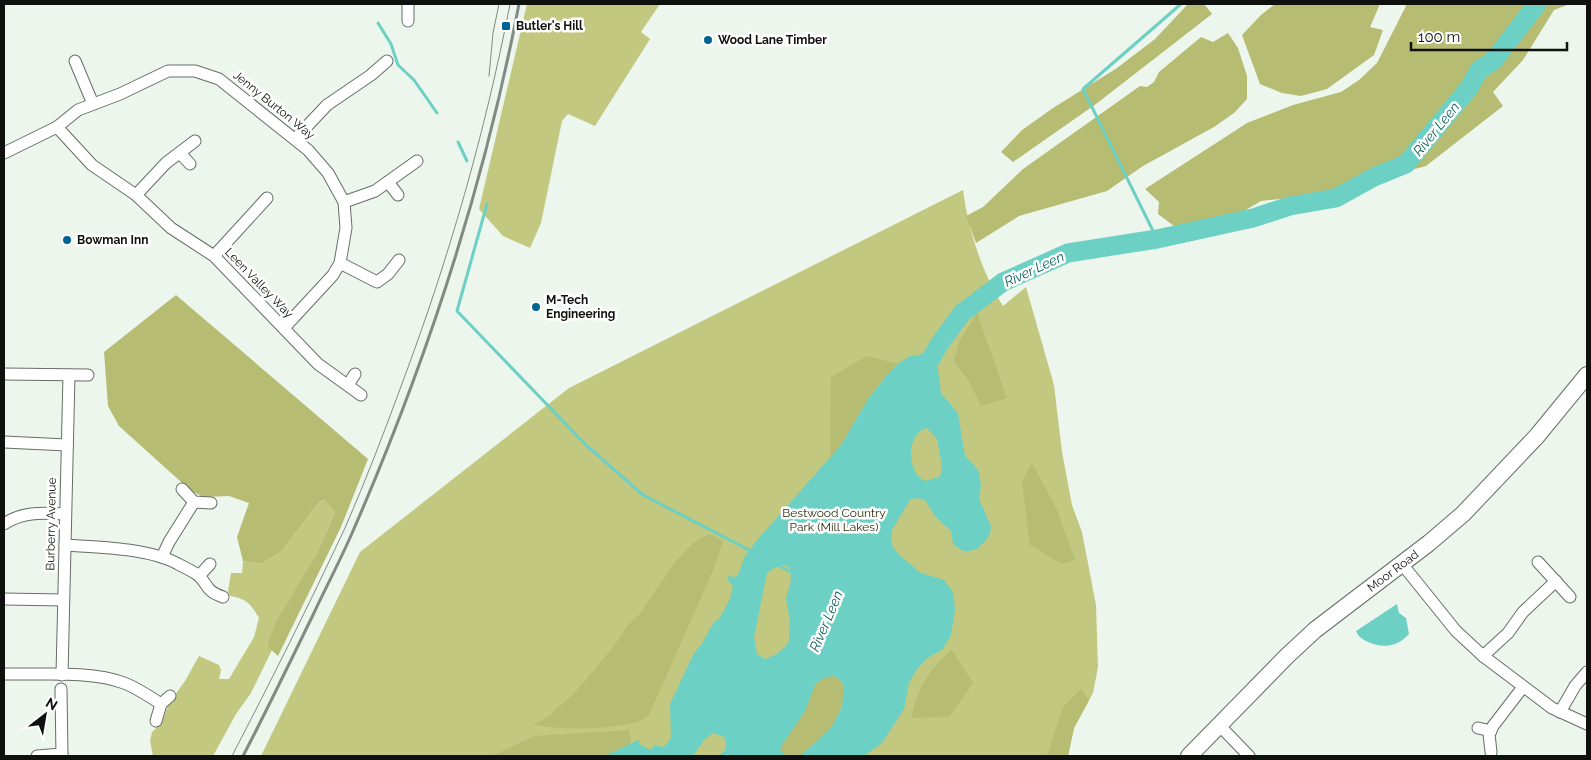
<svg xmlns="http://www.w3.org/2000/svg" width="1591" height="760" font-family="Raleway,sans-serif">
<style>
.green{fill:#c2c87f}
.forest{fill:#b7bc73}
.water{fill:#6cd0c4;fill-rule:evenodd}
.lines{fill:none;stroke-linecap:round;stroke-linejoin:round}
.stream{stroke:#6cd0c4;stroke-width:3}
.river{stroke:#6cd0c4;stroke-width:19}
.minor-casing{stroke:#666e67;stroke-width:13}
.secondary-casing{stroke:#666e67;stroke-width:18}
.minor{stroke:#fff;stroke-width:11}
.secondary{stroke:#fff;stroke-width:16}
.tram{stroke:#838983;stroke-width:1}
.rail{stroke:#838983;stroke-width:3}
.poi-dot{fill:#006291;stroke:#fff;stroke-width:2}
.labels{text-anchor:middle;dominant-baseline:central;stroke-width:5;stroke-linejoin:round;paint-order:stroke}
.poi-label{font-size:12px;font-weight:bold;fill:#0e110e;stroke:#fff;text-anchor:start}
.street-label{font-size:12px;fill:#0e110e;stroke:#fff}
.park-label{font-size:12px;fill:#2c2e0d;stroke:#fff}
.water-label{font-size:14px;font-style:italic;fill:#0c625a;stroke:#fff}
</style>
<rect width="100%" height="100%" fill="#ecf6ed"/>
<g class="green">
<path d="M527,4H660L641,32L650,39L595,126L568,114L562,121L541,223L530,248L503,236L479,209Z"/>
<path d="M963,190C968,229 982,273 1003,306L1026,287L1054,385L1062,452L1072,505L1082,532L1096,605L1098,667L1093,693L1074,728L1068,756H261L360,552L569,388Z"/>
<path d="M324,500L335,512L317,553L297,588L267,646L272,650L251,693L236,714L213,756H153L150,741L152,732L162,722L169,703L185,681L199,656L219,665L221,670L219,679H229L254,637L259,618C250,603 247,599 230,596L228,591L231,573H242L243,561L261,564L281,552L319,502Z"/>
</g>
<g class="forest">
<path d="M1188,4H1204L1212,14L1096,104L1013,162L1001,152L1022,130L1053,108L1117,68L1155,39Z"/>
<path d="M1275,4H1380L1370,27L1383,30L1374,55L1327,89L1301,96L1282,93L1260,84L1242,35L1261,15Z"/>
<path d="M1407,4H1570L1554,10L1523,60L1493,92L1503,106L1426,166L1319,195L1261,201L1193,241L1196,224L1174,226L1158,214L1159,202L1145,189L1247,123L1293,105L1341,92L1359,80L1377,63Z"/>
<path d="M1228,33L1238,48L1247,76V99L1234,113L1214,127L1143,166L1107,191L1019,216L976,243L966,216L983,207L1023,169L1140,86L1147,87L1154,82L1159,72L1201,37L1213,42Z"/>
<path d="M176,295L368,459L341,527L278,656L267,646L275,624L317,553L335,512L324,500L319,502L281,552L261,564L243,561L237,537L249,503L229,496L204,497L191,491L119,426L108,406L104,352Z"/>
<path d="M977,313L1007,398L981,406L969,381L954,361L959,342Z"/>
<path d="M867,356L898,364C887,375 876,386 868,399C855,420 846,440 830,458L831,377Z"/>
<path d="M1032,463L1057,510L1075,560L1062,564L1030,545L1022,481Z"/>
<path d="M708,534L716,537L723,542L714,568L649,715C636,731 553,731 534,724L553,714V711L572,696L614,646L629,624L639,615L675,562L693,543Z"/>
<path d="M952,650L973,683L949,717L911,718C917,689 929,669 952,650Z"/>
<path d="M828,676C856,676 840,713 832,726C825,737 810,748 800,756H785L780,748L805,711L815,685L821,680Z"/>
<path d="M1081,689L1089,700L1074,728L1068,756H1047L1063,707Z"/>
<path d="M629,730L631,743L605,756H492L534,736Z"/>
</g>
<g class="water">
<path d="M930,350L939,356L937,362L941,393L958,413L965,456L973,464L979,472L981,486L979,499L991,526L990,534L986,540L977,549L969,551H963L953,544L951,531L935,516L925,500L916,498L910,500L892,530L891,540L893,547L899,555L921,573L944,580L950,588L953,593L955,609L951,635L943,649L926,659L915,672L909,683L904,709L882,743L864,756H800L831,728L842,707L844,685L839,679L835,676L825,677L815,685L805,711L780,748L785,756H719L725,750L726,741L724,737L713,733L705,739L693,756H605L636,741L640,740L639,744L651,750L654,745L664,747L669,741L671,737L670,704L694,653L701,645L714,622L719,619L730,599L733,586L728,580L727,576L735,577L738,575L745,556L758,539L841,445L868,399L887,375L898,364L910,356L919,355ZM927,428L937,439L942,466L941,474L939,477L925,481C906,473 906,432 927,428ZM785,565L790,568L791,580L786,599L790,619L789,641L785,647L775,655L765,659L757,654L754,637L767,573L776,567Z"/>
<path d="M1397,604L1399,613L1406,618L1409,634C1397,648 1380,649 1364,640C1360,637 1358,636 1356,631Z"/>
</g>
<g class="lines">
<g class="stream">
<path d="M378,23L391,44L398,65L414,80L437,113"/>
<path d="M458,142L467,161"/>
<path d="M487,204L457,311L585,444L643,495L753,552"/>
<path d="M1157,239L1083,89L1181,4"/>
<path d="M776,564L793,573"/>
</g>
<path class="river" d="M922,374L940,343L962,313L1003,282L1068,253L1157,239L1253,218L1290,206L1336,198L1374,177L1406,164L1469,88L1479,70L1494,60L1537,4"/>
<g class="minor-casing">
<g id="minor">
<path d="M408,4V21"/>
<path d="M75,61L93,104"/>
<path d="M57,127L92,165L136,195L171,228L214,256L318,364L361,395"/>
<path d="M295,139L327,105L371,75L387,61"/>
<path d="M4,153L57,127L78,110L120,94L168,71H195L219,79L308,150L328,173L344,202L346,228L340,263L333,275L284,328"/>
<path d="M180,153L190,164"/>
<path d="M388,182L398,195"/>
<path d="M136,195L166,163L195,141"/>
<path d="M344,202L375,191L417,161"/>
<path d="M214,256L267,198"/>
<path d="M340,263L377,282L388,274L399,260"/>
<path d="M4,374L88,375"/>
<path d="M348,385L355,374"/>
<path d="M4,442L67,445"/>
<path d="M182,489L194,502L211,503"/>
<path d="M4,524C23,511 43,513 65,514"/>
<path d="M65,545C98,547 149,548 178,564C184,567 192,571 198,575C209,585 205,591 223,597"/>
<path d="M162,557L169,542L194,502"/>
<path d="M1538,562L1570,597"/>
<path d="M1402,564L1456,631L1483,656L1552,708L1587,724"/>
<path d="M199,576L210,564"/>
<path d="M4,599L63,600"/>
<path d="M1483,656L1508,633L1523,612L1556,581"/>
<path d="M4,674C40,675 90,670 124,683C137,688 149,696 161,704"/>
<path d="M62,675L69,375"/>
<path d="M61,689L62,756"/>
<path d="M1560,712L1575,686L1587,672"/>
<path d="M156,721L161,704L170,696"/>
<path d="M1219,725L1249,756"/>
<path d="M1478,728L1491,731"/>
<path d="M1491,752L1489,734L1493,726L1523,687"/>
<path d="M37,756L62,754"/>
</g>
</g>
<g class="secondary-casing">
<path id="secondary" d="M1189,756L1287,656L1315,630L1429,543L1463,514L1537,436L1587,375"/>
</g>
<use href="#minor" class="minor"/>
<use href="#secondary" class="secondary"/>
<g class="tram">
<path d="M489,76L493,33L499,4"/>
<path d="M232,756C271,681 309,605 345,528C366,480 385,430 403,381C449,258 485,133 510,4"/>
</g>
<path class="rail" d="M243,756C267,710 290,662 313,615C326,587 341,559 353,531C427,361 484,186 519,4"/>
</g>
<g class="poi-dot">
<rect x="501" y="21" width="10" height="10" rx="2.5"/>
<circle cx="708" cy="40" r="5"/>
<circle cx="67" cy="240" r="5"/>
<circle cx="536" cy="307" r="5"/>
</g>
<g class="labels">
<g class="poi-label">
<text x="516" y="26">Butler's Hill</text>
<text x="718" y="40">Wood Lane Timber</text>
<text x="77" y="240">Bowman Inn</text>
<text x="546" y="300">M-Tech<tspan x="546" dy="14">Engineering</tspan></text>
</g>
<g class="street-label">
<text transform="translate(274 105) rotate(39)">Jenny Burton Way</text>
<text transform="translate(259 283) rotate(46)">Leen Valley Way</text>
<text transform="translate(51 524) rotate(-89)">Burberry Avenue</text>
<text transform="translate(1393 571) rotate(-37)">Moor Road</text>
</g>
<g class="park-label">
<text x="834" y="513">Bestwood Country<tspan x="834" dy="14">Park (Mill Lakes)</tspan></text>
</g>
<g class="water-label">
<text transform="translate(1436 129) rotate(-51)">River Leen</text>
<text transform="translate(1034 269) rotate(-25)">River Leen</text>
<text transform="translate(826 621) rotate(-67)">River Leen</text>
</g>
</g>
<rect width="1591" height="760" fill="none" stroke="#0e110e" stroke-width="10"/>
<g transform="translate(45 715) rotate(31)" stroke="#ffffff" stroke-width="4" paint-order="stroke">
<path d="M0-4L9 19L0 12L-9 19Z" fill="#0e110e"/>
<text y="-8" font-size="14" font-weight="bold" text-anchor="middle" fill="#0e110e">N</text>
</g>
<path d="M1411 42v8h156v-8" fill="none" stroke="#0e110e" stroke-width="2.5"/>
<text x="1418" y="42" font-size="15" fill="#0e110e" stroke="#ffffff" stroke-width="4" paint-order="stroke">100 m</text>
</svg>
